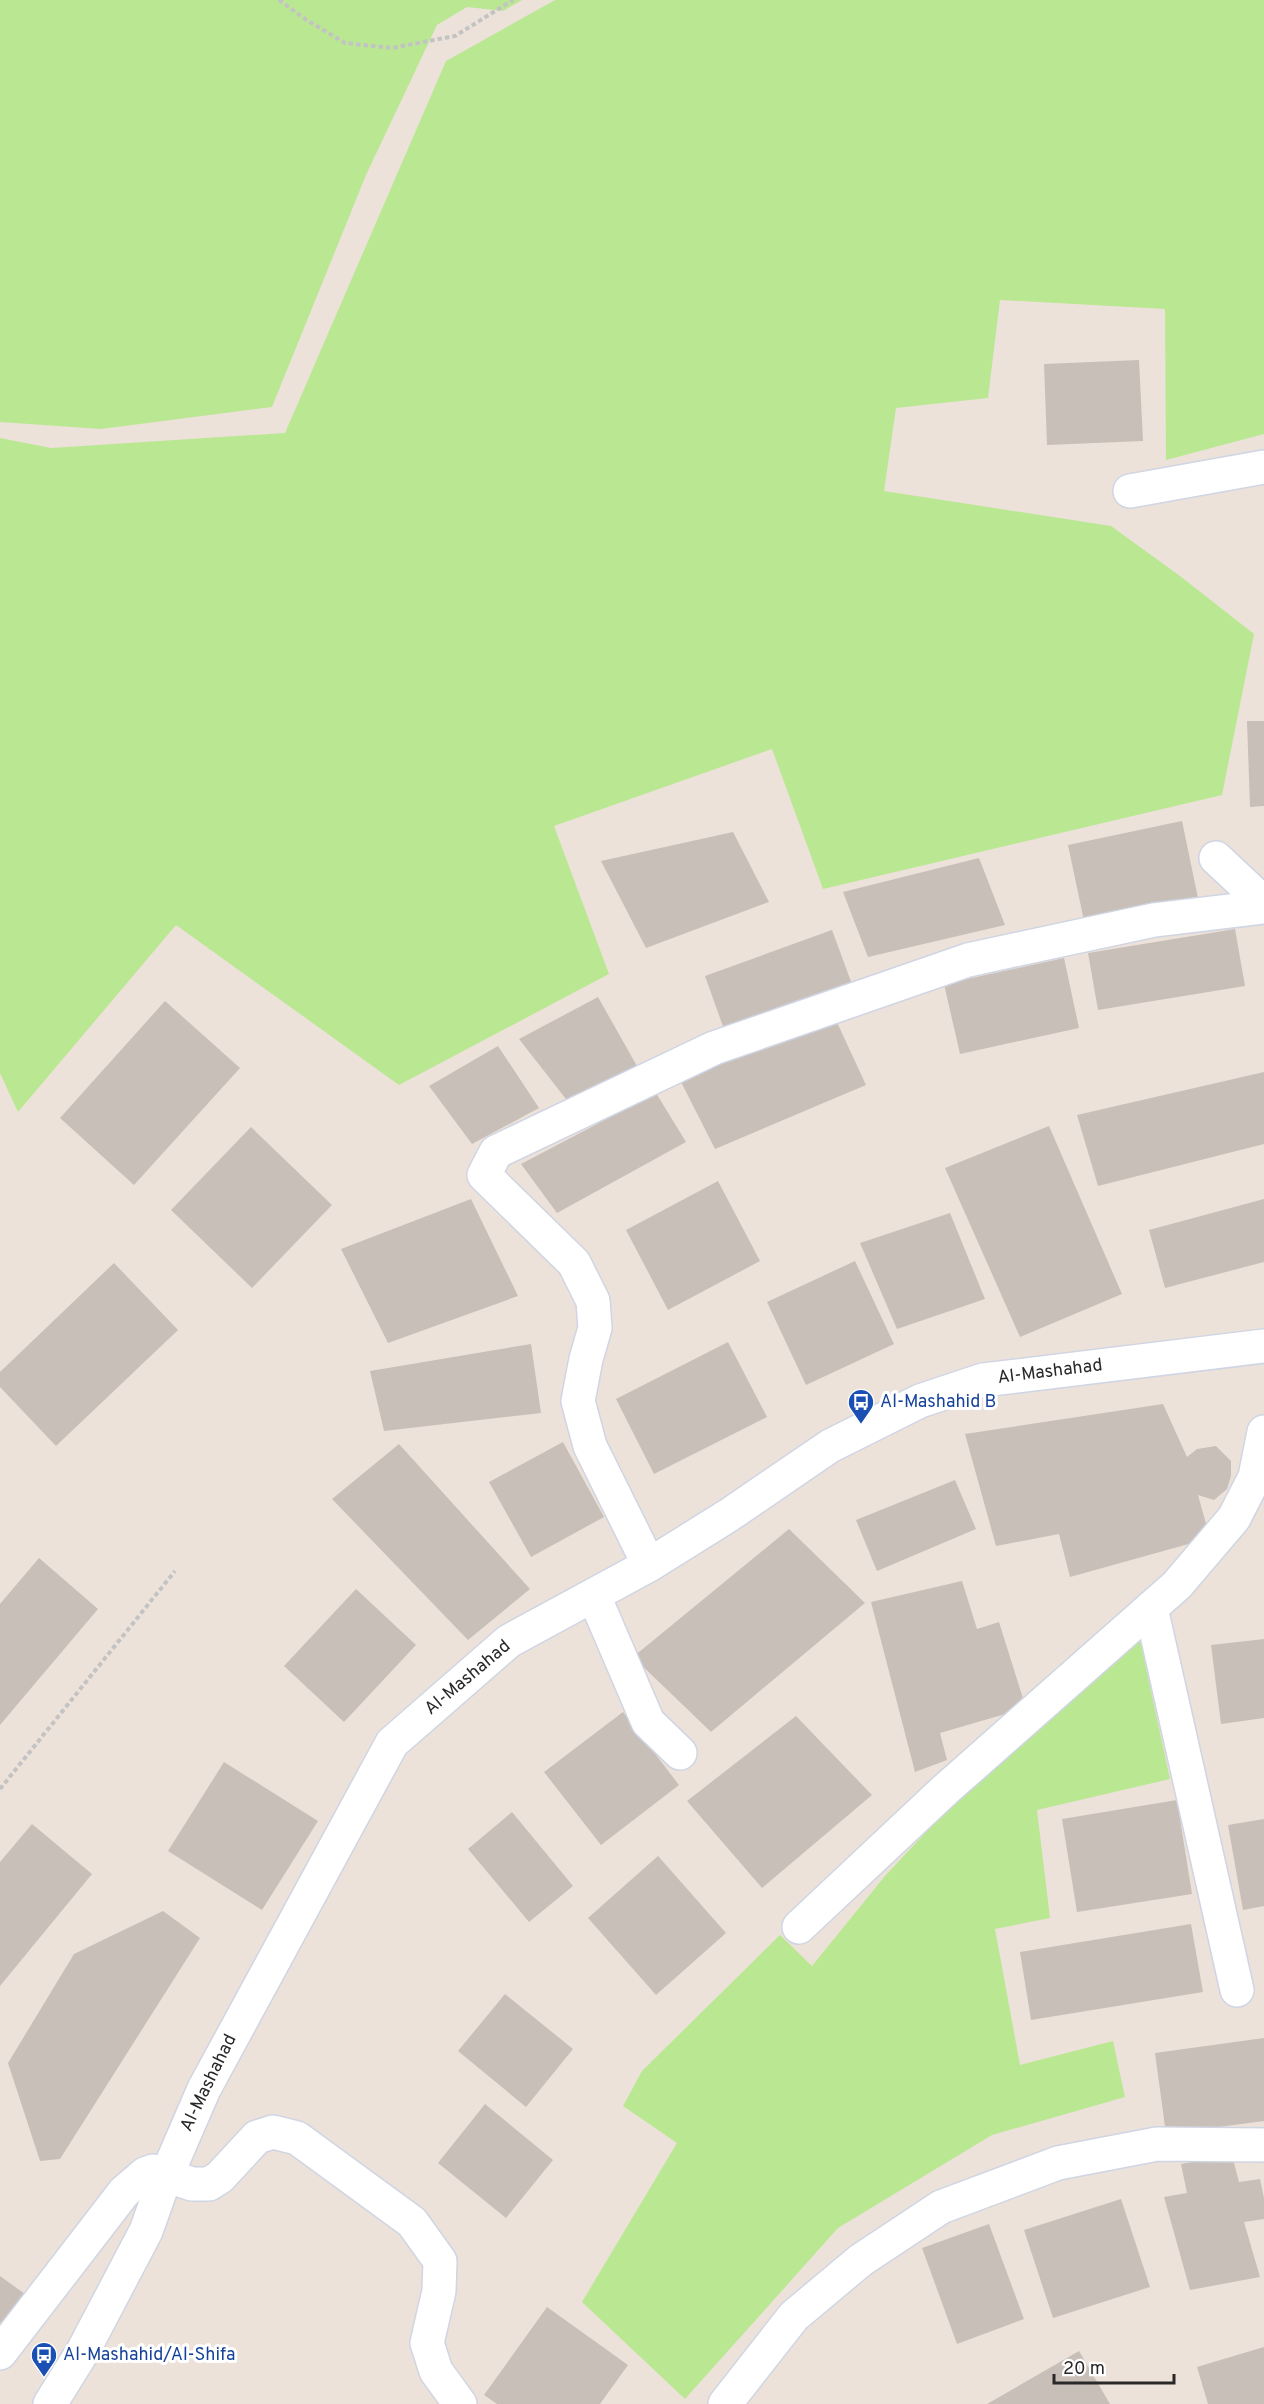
<svg xmlns="http://www.w3.org/2000/svg" width="1264" height="2404" font-family="Overpass,sans-serif">
<style>
.green{fill:#bae792}
.building{fill:#c8bfb9}
.lines{fill:none;stroke-linecap:round;stroke-linejoin:round}
.minor-casing{stroke:#cfd5e3;stroke-width:36}
.path{stroke:#c3c3c3;stroke-width:4;stroke-dasharray:4.5 3;stroke-linecap:butt}
.minor{stroke:#fff;stroke-width:33}
.labels{text-anchor:middle;dominant-baseline:central;stroke-width:6;stroke-linejoin:round;paint-order:stroke}
.street-label{font-size:18px;fill:#292929;stroke:#fff}
.transit-label{font-size:18px;fill:#164399;stroke:#fff;text-anchor:start}
</style>
<rect width="100%" height="100%" fill="#ede2da"/>
<g class="green">
<path d="M0,0H522L503,11L467,7L437,25L366,175L272,407L101,429L0,422Z"/>
<path d="M555,0H1264V434L1166,460L1165,309L1000,300L988,398L896,408L884,491L1111,526L1180,576L1254,634L1222,795L823,889L772,749L554,826L609,974L399,1085L176,925L18,1112L0,1073V438L51,448L285,433L446,61Z"/>
<path d="M1140,1640L1170,1779L1037,1810L1050,1918L995,1929L1020,2065L1113,2041L1125,2097L992,2135L838,2228L685,2399L582,2302L677,2143L623,2106L642,2071L780,1935L812,1966L885,1876L970,1785Z"/>
</g>
<g class="building">
<path d="M1139,360L1143,441L1047,445L1044,364Z"/>
<path d="M1247,721H1264V806L1250,807Z"/>
<path d="M1182,821L1198,898L1084,921L1068,845Z"/>
<path d="M733,832L769,902L646,948L601,861Z"/>
<path d="M979,858L1005,925L868,957L843,892Z"/>
<path d="M1235,929L1245,986L1098,1010L1088,953Z"/>
<path d="M832,930L853,987L725,1032L705,976Z"/>
<path d="M1064,958L1079,1028L960,1054L944,984Z"/>
<path d="M598,997L642,1075L573,1108L519,1039Z"/>
<path d="M165,1001L240,1068L134,1185L60,1118Z"/>
<path d="M835,1018L866,1085L715,1149L680,1080Z"/>
<path d="M498,1046L539,1108L472,1144L429,1086Z"/>
<path d="M1264,1072V1144L1098,1186L1077,1115Z"/>
<path d="M656,1093L686,1142L557,1213L521,1164Z"/>
<path d="M1049,1126L1122,1294L1020,1337L945,1168Z"/>
<path d="M251,1127L332,1205L252,1288L171,1210Z"/>
<path d="M718,1181L760,1261L668,1310L626,1230Z"/>
<path d="M471,1199L518,1296L388,1343L341,1249Z"/>
<path d="M1264,1199V1262L1165,1288L1149,1230Z"/>
<path d="M950,1213L985,1299L897,1329L860,1243Z"/>
<path d="M855,1261L894,1344L806,1385L767,1302Z"/>
<path d="M114,1263L178,1330L56,1446L0,1387V1372Z"/>
<path d="M728,1342L767,1417L654,1474L616,1399Z"/>
<path d="M531,1344L541,1413L384,1431L370,1371Z"/>
<path d="M1163,1404L1187,1457L1197,1449L1216,1446L1231,1461V1476L1227,1489L1214,1500L1198,1495L1210,1538L1070,1577L1059,1534L996,1546L965,1434Z"/>
<path d="M563,1442L604,1517L531,1557L489,1482Z"/>
<path d="M399,1444L530,1589L468,1640L332,1499Z"/>
<path d="M955,1480L976,1529L877,1571L856,1520Z"/>
<path d="M789,1529L865,1603L711,1732L633,1657Z"/>
<path d="M39,1558L98,1609L0,1725V1604Z"/>
<path d="M962,1581L977,1629L999,1622L1026,1708L940,1733L947,1760L915,1772L871,1602Z"/>
<path d="M356,1589L416,1645L344,1722L284,1666Z"/>
<path d="M1264,1639V1718L1221,1724L1211,1645Z"/>
<path d="M623,1712L679,1785L601,1845L544,1772Z"/>
<path d="M796,1716L872,1795L762,1888L687,1801Z"/>
<path d="M224,1762L318,1821L262,1910L168,1851Z"/>
<path d="M1177,1800L1192,1894L1077,1912L1062,1819Z"/>
<path d="M512,1812L573,1886L529,1922L468,1849Z"/>
<path d="M1264,1819V1906L1243,1910L1228,1825Z"/>
<path d="M32,1824L92,1874L0,1986V1862Z"/>
<path d="M658,1856L726,1933L656,1995L588,1918Z"/>
<path d="M163,1911L200,1938L60,2159L40,2161L8,2063L74,1954Z"/>
<path d="M1191,1924L1203,1992L1031,2020L1020,1952Z"/>
<path d="M505,1994L573,2049L526,2107L458,2051Z"/>
<path d="M1264,2038V2121L1166,2134L1155,2053Z"/>
<path d="M485,2104L553,2160L506,2218L438,2163Z"/>
<path d="M1232,2155L1239,2182L1260,2179L1264,2198V2219L1244,2222L1260,2277L1190,2290L1164,2197L1187,2193L1181,2164Z"/>
<path d="M1121,2199L1150,2287L1053,2318L1024,2230Z"/>
<path d="M989,2224L1024,2319L957,2344L922,2248Z"/>
<path d="M0,2276L25,2294L0,2325Z"/>
<path d="M547,2307L628,2365L600,2404H497L484,2395Z"/>
<path d="M1264,2347V2404H1208L1197,2367Z"/>
<path d="M1079,2351L1110,2404H987Z"/>
</g>
<g class="lines">
<g class="minor-casing">
<g id="minor">
<path d="M1130,491L1264,467"/>
<path d="M1216,858L1264,903"/>
<path d="M649,1565L590,1446L578,1401L586,1359L595,1328L593,1301L574,1263L484,1175L496,1152L714,1048L968,960L1154,920L1264,907"/>
<path d="M594,1596L648,1722L680,1753"/>
<path d="M1151,1608L1237,1990"/>
<path d="M799,1927L946,1789L1177,1585L1234,1518L1255,1477L1264,1432"/>
<path d="M0,2353L124,2192L145,2174L153,2171L192,2184H209L220,2177L257,2137L273,2132L297,2138L412,2222L440,2261L439,2291L427,2343L436,2371L460,2404"/>
<path d="M50,2404L83,2351L146,2231L162,2186L204,2089L392,1743L509,1641L649,1565L729,1515L830,1446L920,1401L983,1380L1264,1346"/>
<path d="M725,2404L794,2316L861,2260L941,2207L1058,2163L1157,2144L1264,2145"/>
</g>
</g>
<g class="path">
<path d="M279,0L305,19L345,43L392,48L455,36L513,0"/>
<path d="M0,1789L175,1571"/>
</g>
<use href="#minor" class="minor"/>
</g>
<defs>
<g id="bus-pin" transform="scale(1.35)"><path d="M0 17L-7.5 6A9.5 9.5 0 1 1 7.5 6Z" fill="#1a4fb4" stroke="#fff"/><path d="M-5-6H5V4H4V6H2V4H-2V6H-4V4H-5ZM-3.5-4V0h7V-4ZM-3.5 1.2v1.5H-2V1.2ZM2 1.2v1.5H3.5V1.2Z" fill="#fff"/></g>
</defs>
<g fill-rule="evenodd">
<use href="#bus-pin" x="861" y="1402"/>
<use href="#bus-pin" x="44" y="2355"/>
</g>
<g class="labels">
<g class="street-label">
<text transform="translate(1050 1372) rotate(-7)">Al-Mashahad</text>
<text transform="translate(468 1678) rotate(-40)">Al-Mashahad</text>
<text transform="translate(209 2083) rotate(-64)">Al-Mashahad</text>
</g>
<g class="transit-label">
<text x="880" y="1402">Al-Mashahid B</text>
<text x="63" y="2355">Al-Mashahid/Al-Shifa</text>
</g>
</g>
<path d="M1054 2374v9h120v-9" fill="none" stroke="#292929" stroke-width="3"/>
<text x="1063" y="2374" font-size="18" fill="#292929" stroke="#ffffff" stroke-width="4.5" paint-order="stroke">20 m</text>
</svg>
